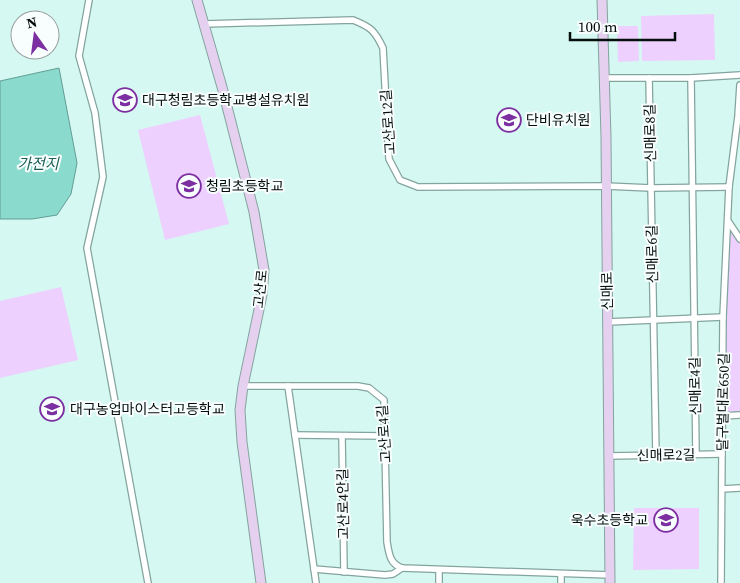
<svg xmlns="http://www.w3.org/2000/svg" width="740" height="583" font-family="'Source Serif 4','Noto Sans KR',serif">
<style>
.green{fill:#edd0fe}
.water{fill:#8adace;stroke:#629d94}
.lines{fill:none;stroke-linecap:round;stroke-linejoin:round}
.street-casing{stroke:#84a49e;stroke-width:8}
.secondary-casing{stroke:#84a49e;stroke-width:11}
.street{stroke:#fff;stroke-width:5.5}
.secondary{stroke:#e5d0f0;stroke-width:9}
.labels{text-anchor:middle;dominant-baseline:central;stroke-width:4;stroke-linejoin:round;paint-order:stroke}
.poi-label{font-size:14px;fill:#040f0d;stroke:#f8fefd;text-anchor:start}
.street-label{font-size:14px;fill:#040f0d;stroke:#f8fefd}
.water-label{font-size:15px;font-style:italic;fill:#1d5f57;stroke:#f8fefd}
</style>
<rect width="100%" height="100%" fill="#d6f8f2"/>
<g class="green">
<path d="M714,14L715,60L642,61L641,16Z"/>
<path d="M617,26H638L639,61L618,62Z"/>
<path d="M200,115L229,224L165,240L138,130Z"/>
<path d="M728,227L740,241V415L722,416Z"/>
<path d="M61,287L78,360L0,378V301Z"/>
<path d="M634,508H699V569L633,570Z"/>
</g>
<path class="water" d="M59,68L77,163L71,194L57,215L32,219H0V81Z"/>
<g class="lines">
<g class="street-casing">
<g id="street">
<path d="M89,0L79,56L95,113L103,177L87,248L148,583"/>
<path d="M204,24L353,20C371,27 375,31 383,48L389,159L400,180L418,187L605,186L651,188L729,187"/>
<path d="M604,78H691L740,75"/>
<path d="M649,78L656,455"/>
<path d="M691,78L696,454"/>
<path d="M728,221L740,239"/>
<path d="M607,322L723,317"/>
<path d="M243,386H358L369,388L384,400L387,542C389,554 390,564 402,568L610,575"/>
<path d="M288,386L316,583"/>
<path d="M722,416L740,415"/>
<path d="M295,435L385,436"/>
<path d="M342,436L344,572"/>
<path d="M609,456L722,454"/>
<path d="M722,489L740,488"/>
<path d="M314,569L385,575L393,574L402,568"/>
<path d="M439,570V583"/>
<path d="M561,583V574"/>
<path d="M721,583L723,317L729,187L738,116L740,85"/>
</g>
</g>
<g class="secondary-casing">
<g id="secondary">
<path d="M197,0L222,87L254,212L264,270L262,295L243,386L240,410L242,442L261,583"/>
<path d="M602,0L606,137L610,583"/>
</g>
</g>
<use href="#street" class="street"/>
<use href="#secondary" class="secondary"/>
</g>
<defs>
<g id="school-ring" transform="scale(1.25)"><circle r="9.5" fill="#f8fefd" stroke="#7c2fa0" stroke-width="1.5"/><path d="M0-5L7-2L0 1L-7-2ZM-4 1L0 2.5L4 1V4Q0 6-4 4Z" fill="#7c2fa0"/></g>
</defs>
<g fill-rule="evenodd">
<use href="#school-ring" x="125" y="100"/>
<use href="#school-ring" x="509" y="120"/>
<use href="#school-ring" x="189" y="186"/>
<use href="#school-ring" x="52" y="409"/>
<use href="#school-ring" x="666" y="520"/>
</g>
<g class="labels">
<g class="poi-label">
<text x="142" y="100">대구청림초등학교병설유치원</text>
<text x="526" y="120">단비유치원</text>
<text x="206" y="186">청림초등학교</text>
<text x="70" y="409">대구농업마이스터고등학교</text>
<text x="648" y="520" text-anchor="end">욱수초등학교</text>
</g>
<g class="street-label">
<text transform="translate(388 122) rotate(-94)">고산로12길</text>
<text transform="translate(650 133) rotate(-91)">신매로8길</text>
<text transform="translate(652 254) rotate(-91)">신매로6길</text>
<text transform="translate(260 289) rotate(-84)">고산로</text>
<text transform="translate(607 291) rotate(-91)">신매로</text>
<text transform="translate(695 386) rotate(-91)">신매로4길</text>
<text transform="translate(723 402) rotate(-89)">달구벌대로650길</text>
<text transform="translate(384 434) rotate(-94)">고산로4길</text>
<text transform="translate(666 455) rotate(-1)">신매로2길</text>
<text transform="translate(343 504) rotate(-91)">고산로4안길</text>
</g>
<g class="water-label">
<text x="38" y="163">가전지</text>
</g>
</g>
<g transform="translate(35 35) rotate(346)"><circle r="24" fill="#f8fefd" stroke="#969e9d"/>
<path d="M0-4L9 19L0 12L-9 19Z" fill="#7c2fa0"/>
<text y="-8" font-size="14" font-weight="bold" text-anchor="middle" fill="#040f0d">N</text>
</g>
<path d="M570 32v8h105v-8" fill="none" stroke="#040f0d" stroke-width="2.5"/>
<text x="578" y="32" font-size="15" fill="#040f0d" stroke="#f8fefd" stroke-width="4" paint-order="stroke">100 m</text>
</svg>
